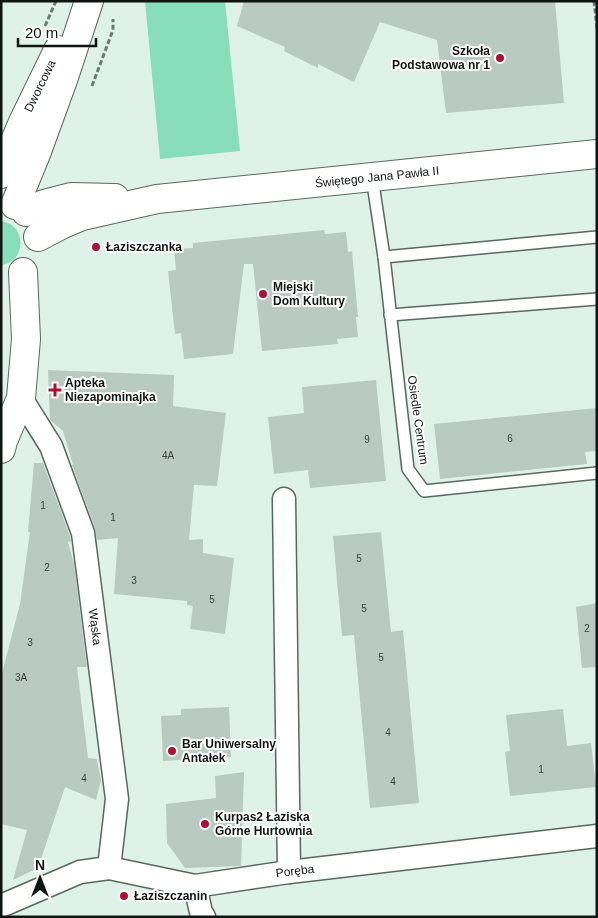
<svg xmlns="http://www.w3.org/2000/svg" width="598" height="918" font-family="Arial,sans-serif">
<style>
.green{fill:#88ddbc}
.building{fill:#b8cac2}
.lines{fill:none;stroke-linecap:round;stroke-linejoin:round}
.lane-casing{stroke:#586861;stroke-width:14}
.street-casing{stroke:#586861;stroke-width:25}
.secondary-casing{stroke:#586861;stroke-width:30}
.path{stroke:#6e7a75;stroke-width:3;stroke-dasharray:5 2.5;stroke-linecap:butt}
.lane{stroke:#fff;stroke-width:11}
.street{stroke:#fff;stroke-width:22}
.secondary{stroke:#fff;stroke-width:28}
.poi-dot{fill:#a91234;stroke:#fff;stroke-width:2}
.labels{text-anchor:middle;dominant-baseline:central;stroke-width:4;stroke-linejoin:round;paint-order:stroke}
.number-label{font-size:10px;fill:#39423f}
.poi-label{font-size:12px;font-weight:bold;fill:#0f1513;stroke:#fff;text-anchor:start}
.street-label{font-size:12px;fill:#0f1513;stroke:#fff}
</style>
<rect width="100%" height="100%" fill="#dff2ea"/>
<g class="green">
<path d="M145,1H225L240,151L160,159Z"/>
<path d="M1,221C27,224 27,262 1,265Z"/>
</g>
<g class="building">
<path d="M244,1H555L564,103L446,113L437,40L380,22L354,82L318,64V68L284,51L285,47L237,26Z"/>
<path d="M324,230L325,234L346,232L348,252L352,251L358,317H356L358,337L337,339L338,344L262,351L253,264H244L233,354L184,359L181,333L175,334L168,271L176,270L174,249L193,248V243Z"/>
<path d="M48,370L174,375L173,406L226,413L217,486L194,485L189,540L203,539V553L234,558L225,634L190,629L193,606L187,605V601L114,594L118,538L97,540L95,528L72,465H73L63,431L50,420Z"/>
<path d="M376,380L386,481L310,488L308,470L274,474L268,417L304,413L302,387Z"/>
<path d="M597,408V451L585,452L587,464L440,479L434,424Z"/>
<path d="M34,463H43L70,536L71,541L68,542L74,564L87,667H77L88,758L97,759L101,780L96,800L65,787L38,868L13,880L27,830L1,824V677L20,604L30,532H28Z"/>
<path d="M381,532L391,632L403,630L419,803L370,808L354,635L342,636L333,536Z"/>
<path d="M597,603V667L582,668L576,607Z"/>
<path d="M229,707L231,757L163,761L161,716L181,715V709Z"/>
<path d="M563,709L567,746L591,743L596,787L510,796L505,752L510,751L506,715Z"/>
<path d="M244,772L241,866L185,868L167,843L166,804L216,798L215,776Z"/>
</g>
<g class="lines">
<g class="lane-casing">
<g id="lane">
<path d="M372,177L384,257L408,469L424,491L597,473"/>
<path d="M384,257L597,237"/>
<path d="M390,315L597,299"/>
</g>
</g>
<g class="street-casing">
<g id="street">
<path d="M21,398L51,446L83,533L117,799L109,868"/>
<path d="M284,499L289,872"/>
<path d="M195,886L201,912L204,917"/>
<path d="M1,906L80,872L109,868L195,886L289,872L597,836"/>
</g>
</g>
<g class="secondary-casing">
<g id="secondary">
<path d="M1,174L23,122L58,50"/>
<path d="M15,205L36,154L64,77L89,1"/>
<path d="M26,212L44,204L71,197L115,198"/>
<path d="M38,237L61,225L82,216L157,199L597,154"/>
<path d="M1,449L3,441L21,398L26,339L23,272"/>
</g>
</g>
<g class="path">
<path d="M594,1L597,28"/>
<path d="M45,26L56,1"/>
<path d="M92,86L113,30V19"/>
</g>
<use href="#lane" class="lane"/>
<use href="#street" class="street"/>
<use href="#secondary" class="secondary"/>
</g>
<g class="poi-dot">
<circle cx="500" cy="58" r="5"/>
<circle cx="96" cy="247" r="5"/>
<circle cx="263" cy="294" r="5"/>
<path d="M52.5 382.5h5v5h5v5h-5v5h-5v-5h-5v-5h5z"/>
<circle cx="172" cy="751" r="5"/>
<circle cx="205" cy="824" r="5"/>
<circle cx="124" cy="896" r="5"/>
</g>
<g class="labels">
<g class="number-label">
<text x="510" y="438">6</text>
<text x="367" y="439">9</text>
<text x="168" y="455">4A</text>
<text x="43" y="505">1</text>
<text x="113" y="517">1</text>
<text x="359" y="558">5</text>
<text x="47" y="567">2</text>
<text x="134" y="580">3</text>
<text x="212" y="599">5</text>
<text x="364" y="608">5</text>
<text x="587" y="628">2</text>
<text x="30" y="642">3</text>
<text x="381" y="657">5</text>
<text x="21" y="677">3A</text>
<text x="388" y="732">4</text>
<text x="541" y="769">1</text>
<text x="84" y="778">4</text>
<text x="393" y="781">4</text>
</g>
<g class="poi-label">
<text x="490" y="51" text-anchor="end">Szkoła<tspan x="490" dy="14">Podstawowa nr 1</tspan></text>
<text x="106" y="247">Łaziszczanka</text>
<text x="273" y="287">Miejski<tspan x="273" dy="14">Dom Kultury</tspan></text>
<text x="65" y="383">Apteka<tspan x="65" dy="14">Niezapominajka</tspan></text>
<text x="182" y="744">Bar Uniwersalny<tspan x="182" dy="14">Antałek</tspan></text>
<text x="215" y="817">Kurpas2 Łaziska<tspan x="215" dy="14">Górne Hurtownia</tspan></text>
<text x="134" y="896">Łaziszczanin</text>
</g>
<g class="street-label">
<text transform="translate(40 86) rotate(-64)">Dworcowa</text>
<text transform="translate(377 177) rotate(-6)">Świętego Jana Pawła II</text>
<text transform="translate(418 420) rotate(82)">Osiedle Centrum</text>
<text transform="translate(95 627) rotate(83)">Wąska</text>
<text transform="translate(295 871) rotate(-7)">Poręba</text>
</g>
</g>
<rect width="598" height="918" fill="none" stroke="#0f1513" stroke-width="5"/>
<g transform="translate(40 878)" stroke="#ffffff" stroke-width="4" paint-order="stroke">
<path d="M0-4L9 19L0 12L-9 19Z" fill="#0f1513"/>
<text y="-8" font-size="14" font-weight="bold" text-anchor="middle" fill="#0f1513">N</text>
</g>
<path d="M18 38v8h78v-8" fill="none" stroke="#0f1513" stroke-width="2.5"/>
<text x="25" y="38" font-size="15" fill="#0f1513" stroke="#ffffff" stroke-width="4" paint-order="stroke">20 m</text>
</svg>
